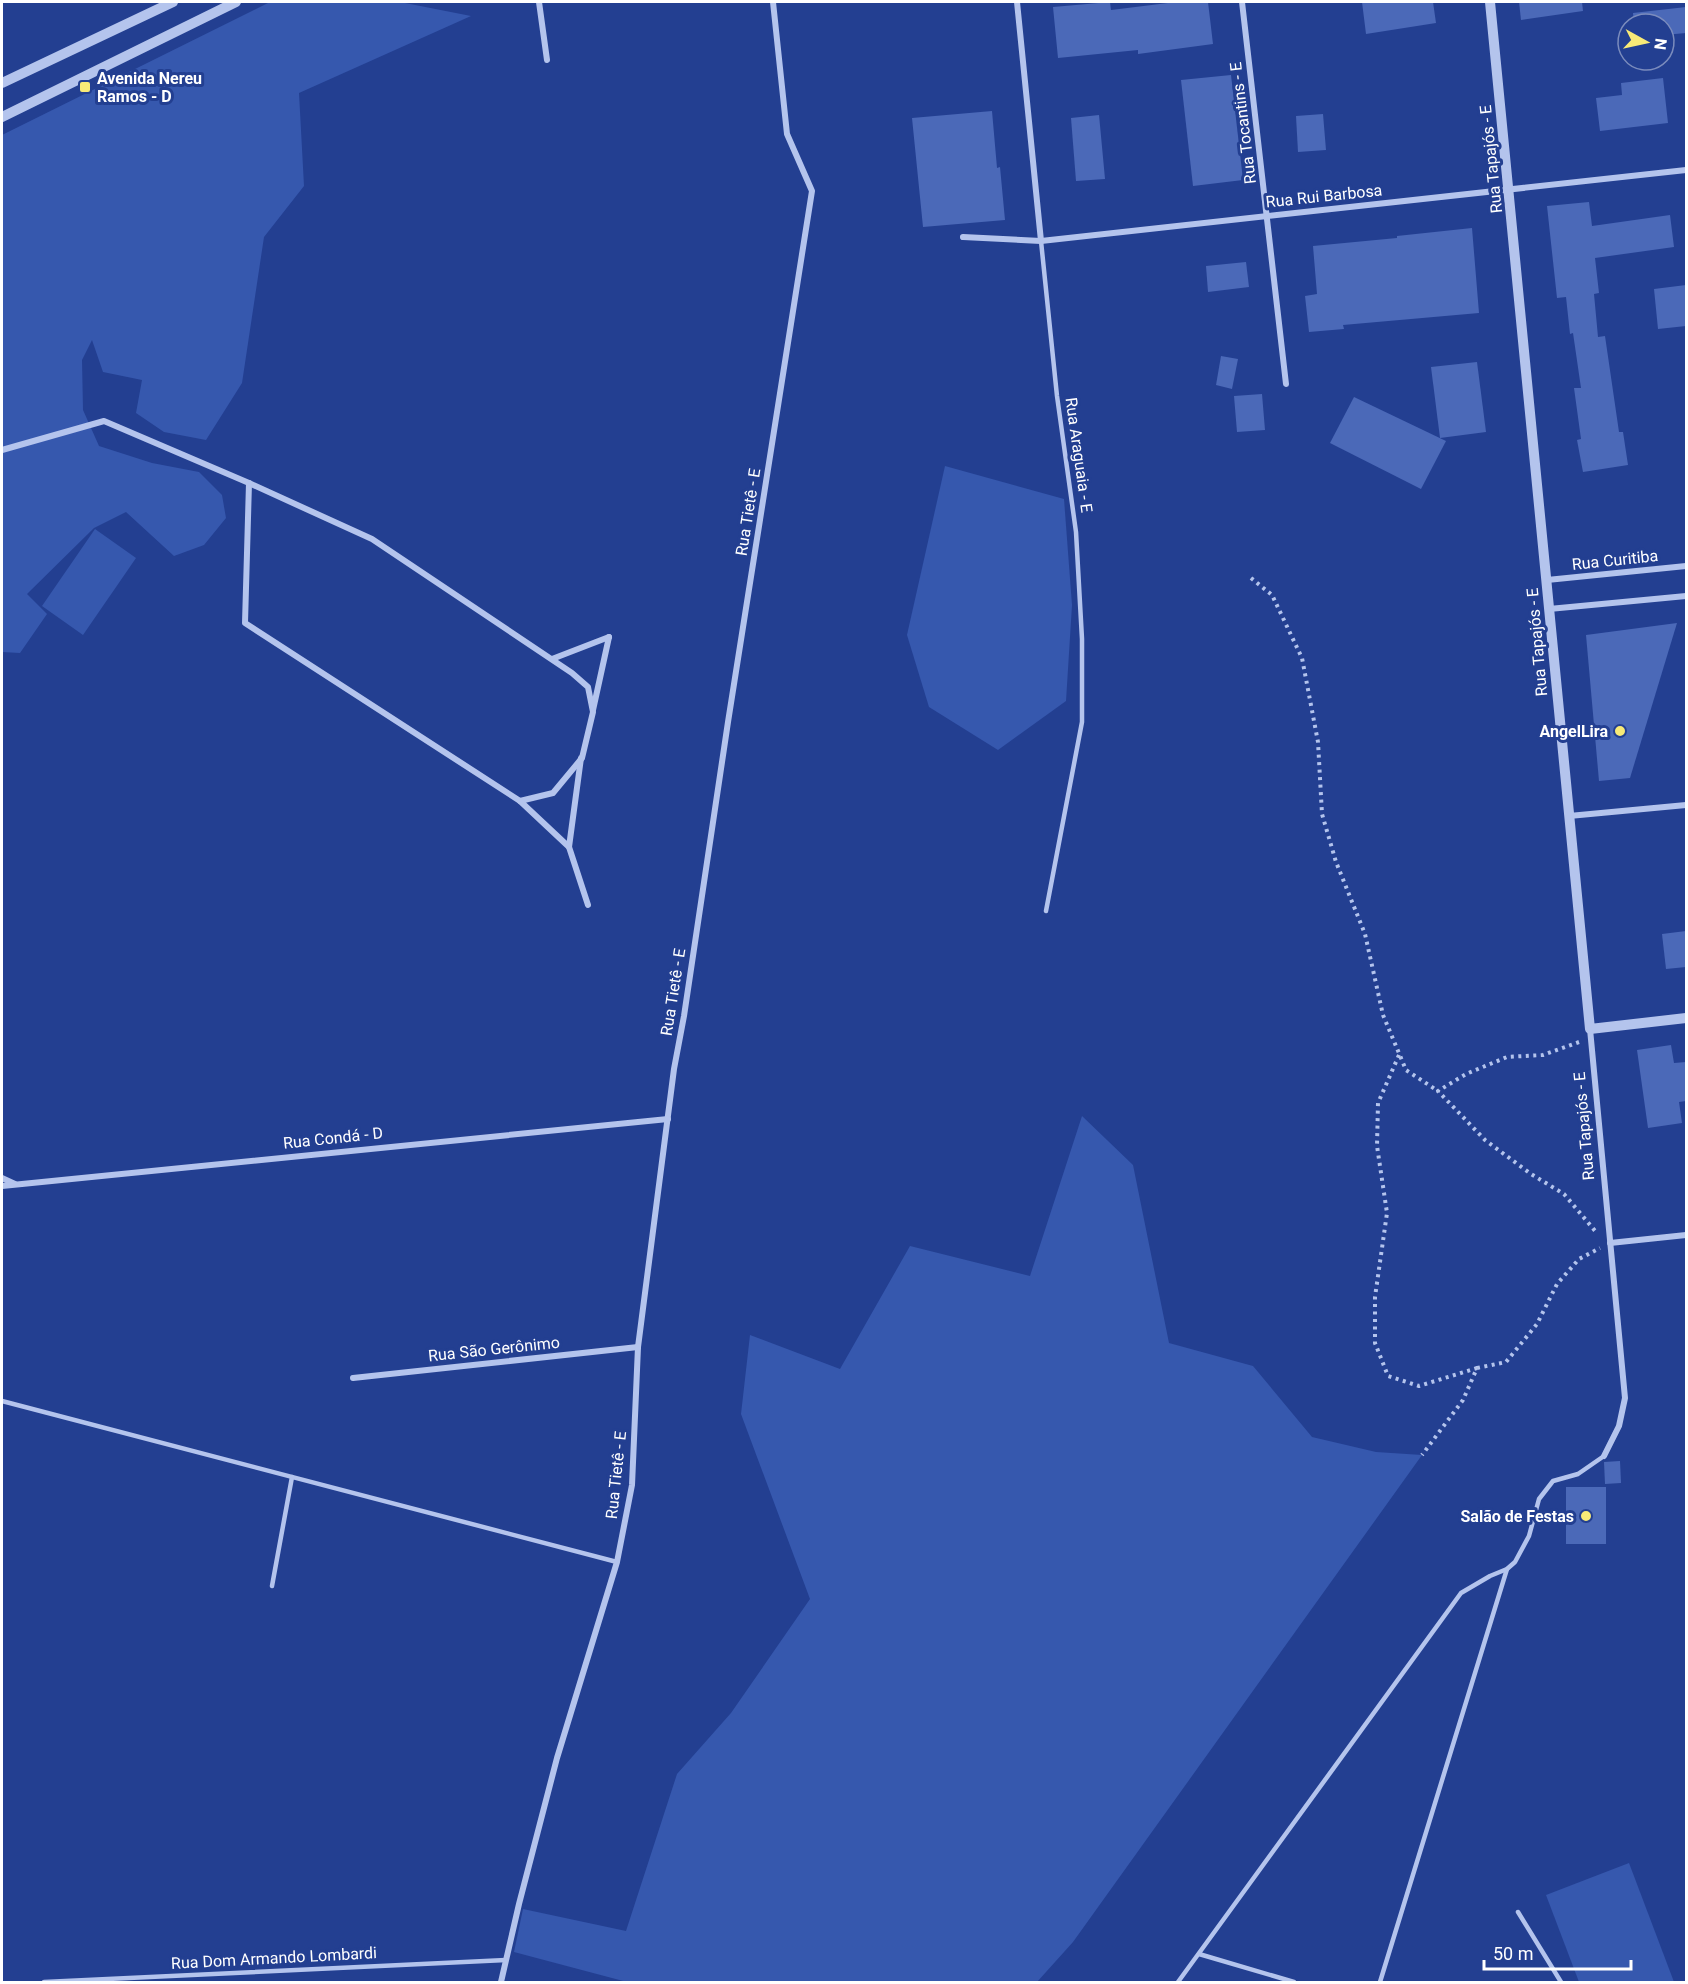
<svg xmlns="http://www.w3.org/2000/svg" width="1688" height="1984" font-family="Roboto,sans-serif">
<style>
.green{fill:#3658ae}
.building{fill:#4b69b8}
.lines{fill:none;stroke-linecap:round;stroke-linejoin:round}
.path{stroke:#b4c4ed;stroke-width:4;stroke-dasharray:3 4.5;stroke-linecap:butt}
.service{stroke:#b4c4ed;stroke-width:4.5}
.minor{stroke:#b4c4ed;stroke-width:6}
.tertiary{stroke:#b4c4ed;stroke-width:10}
.poi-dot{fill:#f8ea77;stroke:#233f91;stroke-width:2}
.labels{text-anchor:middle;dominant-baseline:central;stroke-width:6;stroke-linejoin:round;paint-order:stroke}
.poi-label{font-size:16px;font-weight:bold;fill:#fff;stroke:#233f91;text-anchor:end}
.street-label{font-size:16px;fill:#fff;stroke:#233f91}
</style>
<rect width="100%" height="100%" fill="#233f91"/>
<g class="green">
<path d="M270,2H400L471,16L299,93L304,186L264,237L242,383L206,440L164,432L136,413L142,380L103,372L92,340L82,360L83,410L99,446L152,463L199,472L222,495L226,518L204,545L174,556L126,512L94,528L27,594L47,614L20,653L2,652V135Z"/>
<path d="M945,466L1064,499L1072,605L1066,701L998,750L929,707L907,635Z"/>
<path d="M95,529L136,558L83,635L42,606Z"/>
<path d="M1082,1116L1133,1165L1169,1343L1253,1366L1312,1437L1376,1452L1422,1455L1073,1942L1037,1982H627L514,1952L523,1909L626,1931L677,1774L731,1713L810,1599L741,1414L750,1335L840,1369L910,1246L1030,1276Z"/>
<path d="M1629,1863L1674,1982H1579L1546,1895Z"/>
</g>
<g class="building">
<path d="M1110,2L1111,10L1176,2H1208L1213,44L1138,54V50L1058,58L1053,7Z"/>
<path d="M1362,2H1433L1436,23L1366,34Z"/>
<path d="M1519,2H1582L1583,11L1521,20Z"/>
<path d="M1686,7V33L1664,35V24H1634L1633,13Z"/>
<path d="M1231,75L1243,180L1193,186L1181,80Z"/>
<path d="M1663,78L1668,123L1600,131L1596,98L1622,95L1621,83Z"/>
<path d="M992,111L997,168L1000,167L1005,220L923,227L912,118Z"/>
<path d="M1323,114L1326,150L1298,152L1296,116Z"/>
<path d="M1099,115L1105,179L1076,181L1071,118Z"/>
<path d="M1589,202L1592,226L1670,215L1674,247L1595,258L1599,293L1594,294L1598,337L1605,336L1619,432H1623L1628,465L1583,472L1577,440L1581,439L1574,388H1581L1573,333L1570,334L1566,297L1557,298L1547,206Z"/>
<path d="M1472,228L1479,313L1343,325L1344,329L1309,332L1305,296L1317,294L1313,246L1397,238V236Z"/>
<path d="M1246,262L1249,287L1208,292L1206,266Z"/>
<path d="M1686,285V326L1658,329L1654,289Z"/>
<path d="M1221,356L1238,359L1232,389L1216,385Z"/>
<path d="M1477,362L1486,432L1440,438L1431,367Z"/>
<path d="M1262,394L1265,430L1237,432L1234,396Z"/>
<path d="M1354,397L1446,441L1421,489L1330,443Z"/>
<path d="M1677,623L1630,778L1599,781L1586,635Z"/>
<path d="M1686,931V967L1666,969L1662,934Z"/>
<path d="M1671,1045L1674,1063L1686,1062V1101L1679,1102L1682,1123L1648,1128L1637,1050Z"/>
<path d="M1620,1461L1621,1483L1605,1484L1604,1462Z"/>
<rect x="1566" y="1487" width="40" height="57"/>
</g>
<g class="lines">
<g class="path">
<path d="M1251,578L1272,595L1302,658L1318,742L1322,814L1336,862L1365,934L1383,1015L1406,1070L1438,1091"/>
<path d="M1579,1042L1543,1055L1507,1057L1466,1074L1438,1091L1485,1140L1531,1174L1564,1194L1596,1232"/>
<path d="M1399,1055L1378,1103L1377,1146L1387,1213L1375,1297V1343L1388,1376L1419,1386L1477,1368L1463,1400L1422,1455"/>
<path d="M1477,1368L1506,1362L1537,1324L1557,1284L1579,1259L1600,1248"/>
</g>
<g class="service">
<path d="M1041,241L1057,396L1076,532L1082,639V722L1046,911"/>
<path d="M2,1401L617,1562"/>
<path d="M272,1586L292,1477"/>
<path d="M1518,1912L1561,1982"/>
<path d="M1199,1954L1294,1982"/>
<path d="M44,1982L506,1960"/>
<path d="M1178,1982L1461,1593L1490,1576L1507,1569L1515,1562L1529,1536L1539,1499L1553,1481L1578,1474L1604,1456"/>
<path d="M1380,1982L1507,1569"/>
</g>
<g class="minor">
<path d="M539,2L547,60"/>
<path d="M1017,2L1041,241"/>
<path d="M1242,2L1286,384"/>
<path d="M963,237L1041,241L1686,170"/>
<path d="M2,450L104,421L249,483L372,539L572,673L588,687L593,712L582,758L553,793L520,801"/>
<path d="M249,483L245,623L520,801L569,847L588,905"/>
<path d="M1547,580L1686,566"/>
<path d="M1549,609L1686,596"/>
<path d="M552,659L609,637"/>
<path d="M593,710L609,637"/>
<path d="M1569,816L1686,805"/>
<path d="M569,847L581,758"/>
<path d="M1590,1029L1625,1398L1619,1426L1604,1456"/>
<path d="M2,1178L15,1184"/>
<path d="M2,1186L668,1119"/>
<path d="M1610,1243L1686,1235"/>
<path d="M353,1378L638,1347"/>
<path d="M501,1982L519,1904L557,1758L617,1562L632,1485L638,1347L674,1069L684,1016L728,722L812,191L787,134L773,2"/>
</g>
<g class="tertiary">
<path d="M1490,2L1590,1029L1686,1018"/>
<path d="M2,83L173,2"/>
<path d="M2,117L236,2"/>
</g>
</g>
<g class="poi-dot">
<rect x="79" y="81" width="12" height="12" rx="3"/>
<circle cx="1620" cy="731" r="6"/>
<circle cx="1586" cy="1516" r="6"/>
</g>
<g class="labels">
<g class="poi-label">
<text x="97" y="78" text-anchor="start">Avenida Nereu<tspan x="97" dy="18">Ramos - D</tspan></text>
<text x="1608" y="731">AngelLira</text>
<text x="1574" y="1516">Salão de Festas</text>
</g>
<g class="street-label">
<text transform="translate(1243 123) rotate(-97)">Rua Tocantins - E</text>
<text transform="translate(1491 159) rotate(-96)">Rua Tapajós - E</text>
<text transform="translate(1324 196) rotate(-6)">Rua Rui Barbosa</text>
<text transform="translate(1079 455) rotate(82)">Rua Araguaia - E</text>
<text transform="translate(748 512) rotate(-81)">Rua Tietê - E</text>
<text transform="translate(1615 560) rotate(-6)">Rua Curitiba</text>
<text transform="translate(1537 642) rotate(-95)">Rua Tapajós - E</text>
<text transform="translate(673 992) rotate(-81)">Rua Tietê - E</text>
<text transform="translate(1584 1126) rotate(-95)">Rua Tapajós - E</text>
<text transform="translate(333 1138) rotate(-6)">Rua Condá - D</text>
<text transform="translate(494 1349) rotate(-6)">Rua São Gerônimo</text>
<text transform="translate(616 1475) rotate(-84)">Rua Tietê - E</text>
<text transform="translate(274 1958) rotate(-3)">Rua Dom Armando Lombardi</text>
</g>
</g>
<rect width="1688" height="1984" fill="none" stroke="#ffffff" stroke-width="6"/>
<g transform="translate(1646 42) rotate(98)"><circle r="28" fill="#233f91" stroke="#7b8cbd" stroke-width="1.5"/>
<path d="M0-4.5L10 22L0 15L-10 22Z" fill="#f8ea77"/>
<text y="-9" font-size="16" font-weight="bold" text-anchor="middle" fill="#ffffff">N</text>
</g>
<path d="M1484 1960v9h147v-9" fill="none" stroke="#ffffff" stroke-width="3"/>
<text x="1493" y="1960" font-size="18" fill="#ffffff" stroke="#233f91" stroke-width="4.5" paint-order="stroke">50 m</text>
</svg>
